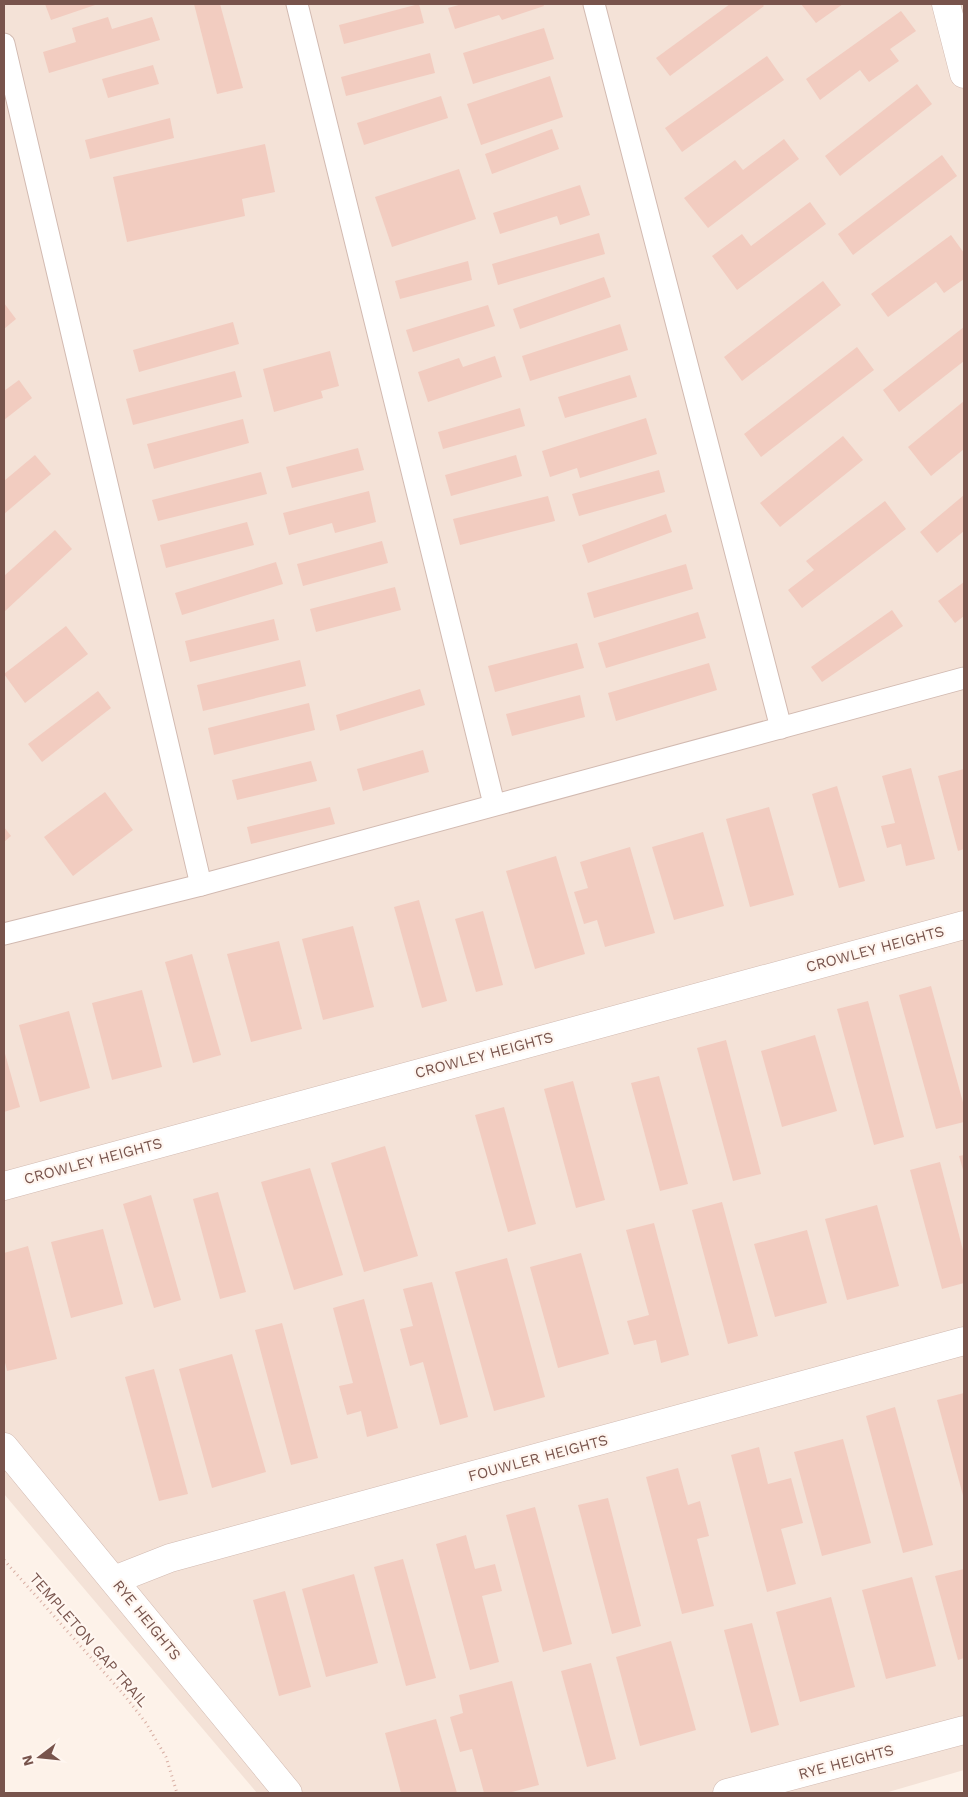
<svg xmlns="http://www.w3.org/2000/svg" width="968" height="1797" font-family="'Work Sans',sans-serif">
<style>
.residential{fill:#f4e2d7}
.building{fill:#f2ccc0}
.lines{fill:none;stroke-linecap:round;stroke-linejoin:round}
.service-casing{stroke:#d2bab1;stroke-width:23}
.minor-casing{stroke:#d2bab1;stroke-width:29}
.path{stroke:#d8aea3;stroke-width:3;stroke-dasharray:1 4;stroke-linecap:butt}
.service{stroke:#fff;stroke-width:21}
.minor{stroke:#fff;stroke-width:28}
.labels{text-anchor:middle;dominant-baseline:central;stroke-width:4.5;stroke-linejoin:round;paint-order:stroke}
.street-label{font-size:15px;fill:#78544c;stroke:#fff6f0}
</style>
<rect width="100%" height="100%" fill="#fdf2e9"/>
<path class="residential" d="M4,4H964V1770L885,1793H257L4,1494Z"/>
<g class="building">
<path d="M45,4H98L51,20Z"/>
<path d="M194,4H220L243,88L217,94Z"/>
<path d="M419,4L424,23L344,44L339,25Z"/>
<path d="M462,4H543L544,6L502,20L499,15L455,29L448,8Z"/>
<path d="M730,4H762L764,6L670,76L656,58Z"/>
<path d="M801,4H843L816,23Z"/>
<path d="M901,11L916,31L890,49L899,61L869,82L860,70L820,100L806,79Z"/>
<path d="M108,17L112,29L152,17L160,40L49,73L43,52L76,42L72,28Z"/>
<path d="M544,28L554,59L473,84L463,53Z"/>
<path d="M430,53L435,73L346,96L341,77Z"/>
<path d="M767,56L784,80L682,152L665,128Z"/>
<path d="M153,65L159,84L108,98L102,79Z"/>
<path d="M550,76L563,117L481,145L467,104Z"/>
<path d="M917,84L932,104L840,176L825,156Z"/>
<path d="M441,96L448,118L364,145L357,123Z"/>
<path d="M170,118L174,138L90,159L85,140Z"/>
<path d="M552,129L559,149L492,174L485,154Z"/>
<path d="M784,139L799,159L708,228L684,198L735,160L743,170Z"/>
<path d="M265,144L275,192L242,199L245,216L127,242L113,177Z"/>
<path d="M942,155L957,176L853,255L838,234Z"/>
<path d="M459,169L476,219L392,247L375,197Z"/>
<path d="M580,185L590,215L560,225L557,216L500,234L493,213Z"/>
<path d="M810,202L826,224L737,290L712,256L742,234L751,246Z"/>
<path d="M599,233L605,254L498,285L492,264Z"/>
<path d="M951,235L964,253V279L944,293L936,282L888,317L871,294Z"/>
<path d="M468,261L472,280L400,299L395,281Z"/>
<path d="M604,277L611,297L520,329L513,309Z"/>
<path d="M823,281L841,305L742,381L724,357Z"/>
<path d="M4,303L16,319L4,329Z"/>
<path d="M488,305L495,326L413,352L406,330Z"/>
<path d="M233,322L239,344L139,372L133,350Z"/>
<path d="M620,324L628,350L530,381L522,356Z"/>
<path d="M964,327V361L899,412L883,390Z"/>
<path d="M857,347L874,370L761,457L744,434Z"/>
<path d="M330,351L339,386L321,391L323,398L274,412L263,369Z"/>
<path d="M495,356L502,377L428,402L418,372L459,358L463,367Z"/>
<path d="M235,371L242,397L133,425L126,399Z"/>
<path d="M630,375L637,397L565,418L558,397Z"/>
<path d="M19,380L32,398L4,420V391Z"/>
<path d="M964,401V449L931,476L908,447Z"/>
<path d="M520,408L525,426L443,449L438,432Z"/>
<path d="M646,418L657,454L580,478L577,468L550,477L542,451Z"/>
<path d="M243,419L249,443L154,469L147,444Z"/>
<path d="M843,436L863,460L780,527L760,503Z"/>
<path d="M358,448L364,470L292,488L286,467Z"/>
<path d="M35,455L51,474L4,514V481Z"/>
<path d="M516,455L522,476L451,496L445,475Z"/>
<path d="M659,470L665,492L579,516L572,494Z"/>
<path d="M261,472L267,494L158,521L152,500Z"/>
<path d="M369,491L376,522L335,533L332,523L289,535L283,513Z"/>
<path d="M964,495V531L937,553L920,532Z"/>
<path d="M548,496L555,521L460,545L453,519Z"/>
<path d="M885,501L906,529L802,608L788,590L814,570L806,561Z"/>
<path d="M666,514L672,532L588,563L582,545Z"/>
<path d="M247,522L254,545L166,568L160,545Z"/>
<path d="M55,530L72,549L4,612V576Z"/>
<path d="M382,541L388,563L303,586L297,564Z"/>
<path d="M276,562L283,584L182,615L175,593Z"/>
<path d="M686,564L693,589L594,618L587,593Z"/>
<path d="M964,582V616L955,623L938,601Z"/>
<path d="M395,587L401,610L316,632L310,609Z"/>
<path d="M892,610L903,626L822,682L811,667Z"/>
<path d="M698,612L706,638L606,668L598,643Z"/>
<path d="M274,619L279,640L190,662L185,641Z"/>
<path d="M66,626L88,654L25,703L4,674Z"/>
<path d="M577,643L584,668L495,692L488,666Z"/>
<path d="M300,660L306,686L203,711L197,685Z"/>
<path d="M709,663L717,690L616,721L608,693Z"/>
<path d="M420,689L425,705L340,731L336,715Z"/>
<path d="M98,691L111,708L42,762L28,744Z"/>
<path d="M580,695L585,717L512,736L506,714Z"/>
<path d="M309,703L315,730L214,755L208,728Z"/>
<path d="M423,750L429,772L363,791L357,769Z"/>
<path d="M311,761L317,781L237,800L232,780Z"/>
<path d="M911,768L935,859L906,866L901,844L887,848L881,826L895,823L882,776Z"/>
<path d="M964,769V849L958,851L938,776Z"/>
<path d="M837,786L865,881L839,888L812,794Z"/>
<path d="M105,792L133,830L73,876L44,837Z"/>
<path d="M330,807L335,824L251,844L247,827Z"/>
<path d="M769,807L794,895L750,907L726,819Z"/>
<path d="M4,827L11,836L4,842Z"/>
<path d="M703,832L724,906L674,920L652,847Z"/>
<path d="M630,847L655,933L605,947L597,920L584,924L574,892L588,888L580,862Z"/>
<path d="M556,856L585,954L535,969L506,871Z"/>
<path d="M419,900L447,1001L422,1008L394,907Z"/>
<path d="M483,911L503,985L476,992L455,919Z"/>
<path d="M353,926L374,1007L323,1020L302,939Z"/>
<path d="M279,941L302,1029L251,1042L227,954Z"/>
<path d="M192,954L221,1055L193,1063L165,962Z"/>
<path d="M931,986L964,1106V1122L936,1129L899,995Z"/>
<path d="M142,990L162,1067L112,1080L92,1003Z"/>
<path d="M868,1001L904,1137L874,1145L837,1009Z"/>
<path d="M69,1011L90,1088L40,1102L19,1025Z"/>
<path d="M815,1035L837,1111L782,1127L761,1051Z"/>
<path d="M726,1040L761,1174L733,1181L697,1048Z"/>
<path d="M4,1050L20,1107L4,1112Z"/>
<path d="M659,1076L688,1184L660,1191L631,1083Z"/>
<path d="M573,1081L605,1200L576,1208L544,1089Z"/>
<path d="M504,1107L536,1224L508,1232L475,1115Z"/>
<path d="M385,1146L418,1256L364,1272L331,1163Z"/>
<path d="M964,1155V1173L959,1156Z"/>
<path d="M940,1162L964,1254V1283L942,1289L910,1170Z"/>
<path d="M310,1168L343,1275L294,1290L261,1182Z"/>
<path d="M218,1192L246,1292L220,1299L193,1199Z"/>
<path d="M151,1195L181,1300L154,1308L123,1204Z"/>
<path d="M722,1202L758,1336L728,1344L692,1210Z"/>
<path d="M877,1205L899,1286L847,1300L825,1219Z"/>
<path d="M654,1223L689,1355L661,1363L656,1340L634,1345L627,1321L649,1315L626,1230Z"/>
<path d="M103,1229L123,1304L71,1318L51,1242Z"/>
<path d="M807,1230L827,1303L775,1317L754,1244Z"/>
<path d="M28,1246L57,1359L7,1371L4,1358V1253Z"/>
<path d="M581,1253L609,1354L558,1368L530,1267Z"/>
<path d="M507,1258L545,1397L494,1411L455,1272Z"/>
<path d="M432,1282L468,1417L440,1425L423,1362L410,1366L400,1329L413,1326L403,1289Z"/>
<path d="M364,1299L398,1428L367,1437L361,1411L347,1415L339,1386L353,1383L333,1308Z"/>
<path d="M282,1323L318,1458L291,1465L255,1330Z"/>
<path d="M232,1354L266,1472L212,1488L179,1369Z"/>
<path d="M154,1369L188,1494L159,1501L125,1377Z"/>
<path d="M964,1393V1499L937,1400Z"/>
<path d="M895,1407L933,1545L903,1553L866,1416Z"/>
<path d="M843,1439L871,1543L822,1556L794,1452Z"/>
<path d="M759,1447L768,1484L791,1478L803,1523L781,1529L796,1584L767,1592L731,1455Z"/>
<path d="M678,1468L688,1505L700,1501L709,1536L697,1539L714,1606L682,1614L646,1477Z"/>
<path d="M608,1498L641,1626L612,1634L578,1505Z"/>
<path d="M535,1507L572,1644L543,1652L506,1515Z"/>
<path d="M466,1535L475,1569L495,1564L502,1591L482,1596L499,1662L470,1670L436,1544Z"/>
<path d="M403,1559L436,1678L406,1686L374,1567Z"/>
<path d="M964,1569V1658L958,1660L935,1576Z"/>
<path d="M354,1574L378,1663L326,1677L302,1589Z"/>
<path d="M912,1577L936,1666L886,1679L862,1590Z"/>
<path d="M285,1591L311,1687L279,1696L253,1600Z"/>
<path d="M831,1597L855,1687L800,1702L776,1612Z"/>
<path d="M752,1623L779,1725L751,1733L724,1630Z"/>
<path d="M671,1641L696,1730L640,1746L616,1657Z"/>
<path d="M591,1663L616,1759L587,1767L561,1671Z"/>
<path d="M512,1681L539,1785L508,1793H484L472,1749L460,1752L450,1717L463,1713L459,1695Z"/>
<path d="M436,1719L457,1793H401L385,1733Z"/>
</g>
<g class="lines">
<g class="service-casing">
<g id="service">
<path d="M297,4L494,804"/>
<path d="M594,4L781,728"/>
<path d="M4,44L201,885"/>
<path d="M4,934L201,885L964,678"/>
</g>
</g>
<g class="minor-casing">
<g id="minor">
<path d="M946,4L964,74"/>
<path d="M4,1186L964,925"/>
<path d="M4,1447L288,1793"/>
<path d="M114,1580L170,1558L964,1341"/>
<path d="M727,1793L964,1730"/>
</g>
</g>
<path class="path" d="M4,1560L125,1696L146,1723L166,1757L177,1793"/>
<use href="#service" class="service"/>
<use href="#minor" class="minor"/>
</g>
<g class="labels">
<g class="street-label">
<text transform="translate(875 949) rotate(-15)">CROWLEY HEIGHTS</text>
<text transform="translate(484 1055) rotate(-15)">CROWLEY HEIGHTS</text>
<text transform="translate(93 1161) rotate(-15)">CROWLEY HEIGHTS</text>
<text transform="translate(538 1458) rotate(-15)">FOUWLER HEIGHTS</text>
<text transform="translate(147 1620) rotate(51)">RYE HEIGHTS</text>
<text transform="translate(89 1640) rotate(49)">TEMPLETON GAP TRAIL</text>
<text transform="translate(846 1762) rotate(-15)">RYE HEIGHTS</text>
</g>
</g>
<rect width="968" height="1797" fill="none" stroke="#78544c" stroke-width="10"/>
<g transform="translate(40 1757) rotate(254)" stroke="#fff6f0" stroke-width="4" paint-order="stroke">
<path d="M0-4L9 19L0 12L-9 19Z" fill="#78544c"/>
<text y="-8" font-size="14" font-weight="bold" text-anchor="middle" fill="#78544c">N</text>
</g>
</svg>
